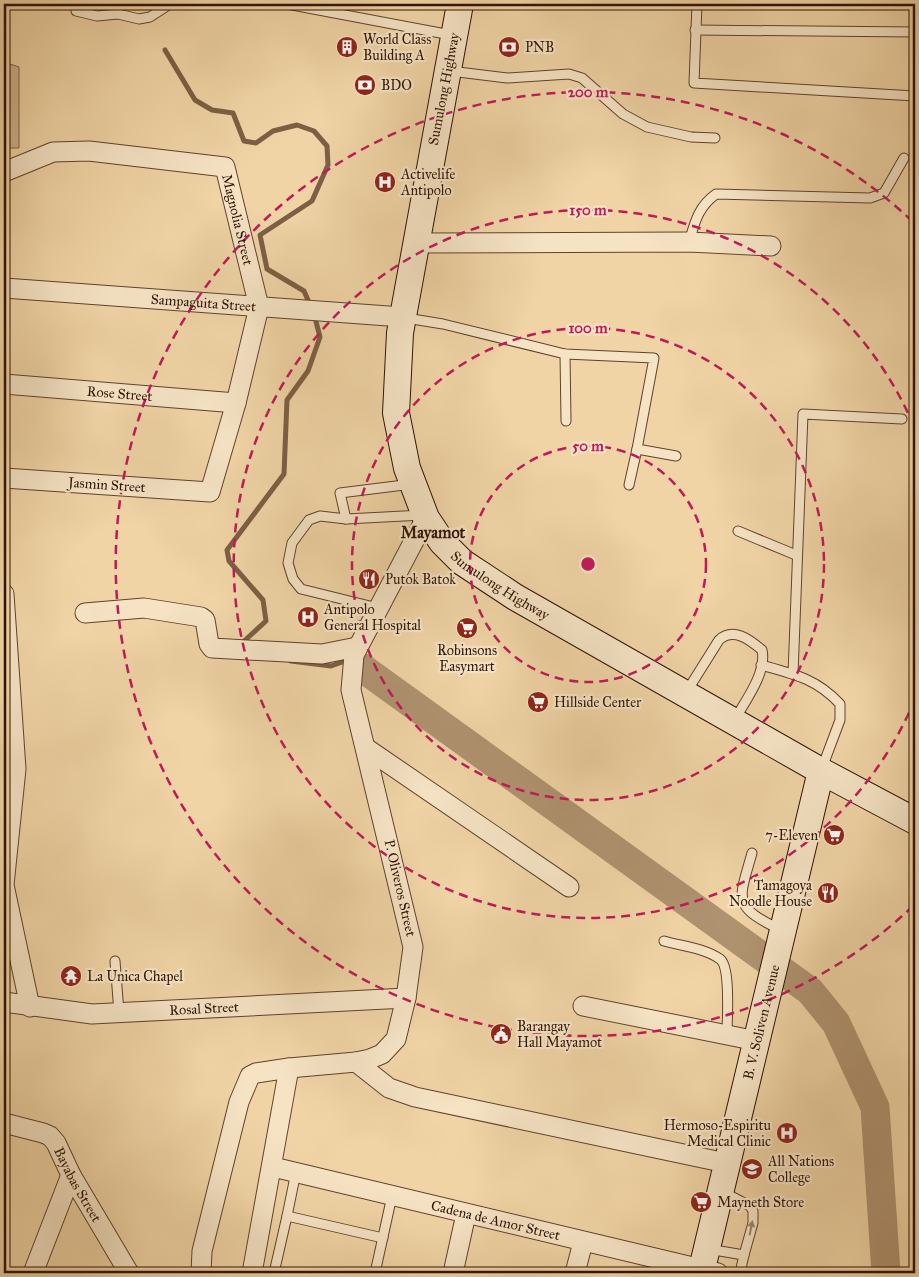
<svg xmlns="http://www.w3.org/2000/svg" width="919" height="1277" font-family="'IM FELL Great Primer',serif">
<style>
.green{fill:#cfb38a;stroke:#806248}
.lines{fill:none;stroke-linecap:round;stroke-linejoin:round}
.stream{stroke:#7c5f45;stroke-width:5}
.river{stroke:#af926f;stroke-width:29}
.lane-casing{stroke:#60422d;stroke-width:11}
.street-casing{stroke:#60422d;stroke-width:21}
.secondary-casing{stroke:#301205;stroke-width:28}
.lane{stroke:#f5e3c4;stroke-width:9}
.street{stroke:#f5e3c4;stroke-width:19}
.secondary{stroke:#f5e3c4;stroke-width:26}
.oneway{fill:#9c856e}
.ring{fill:none;stroke:#c2185b;stroke-width:2.5;stroke-dasharray:9 6}
.labels{text-anchor:middle;dominant-baseline:central;stroke-width:4.5;stroke-linejoin:round;paint-order:stroke}
.poi-label{font-size:14px;fill:#301205;stroke:#f5e3c4;text-anchor:start}
.street-label{font-size:14px;fill:#301205;stroke:#f5e3c4}
.quarter-label{font-size:16px;font-weight:bold;fill:#301205;stroke:#f5e3c4}
.centre{fill:#c2185b;stroke:#f5e3c4;stroke-width:2.5}
.ring-label{font-size:15px;text-anchor:middle;font-weight:bold;fill:#c2185b;stroke:#f5e3c4;stroke-width:4.5;stroke-linejoin:round;paint-order:stroke}
</style>
<rect width="100%" height="100%" fill="#f0d4a5"/>
<filter id="stains"><feTurbulence type="fractalNoise" baseFrequency=".004" numOctaves="4"/><feColorMatrix values="0 0 0 0 .2 0 0 0 0 .09 0 0 0 0 .02 0 0 0 .5 -.17"/></filter>
<radialGradient id="worn" r=".72"><stop offset=".6" stop-color="#630" stop-opacity="0"/><stop offset="1" stop-color="#630" stop-opacity=".3"/></radialGradient>
<path class="green" d="M4,62L19,67V148H4Z"/>
<g class="lines">
<g class="stream">
<path d="M165,50L195,100L212,110L233,113L244,141L256,143L273,131L297,125L314,131L327,146L328,165L312,201L260,235L267,269L304,291L311,307"/>
<path d="M242,643L266,621L263,600L229,561L227,550L284,474L287,400L308,371L320,337L314,314"/>
<path d="M291,661L331,666L348,660"/>
</g>
<path class="river" d="M361,667L810,991L836,1023L875,1107L886,1273"/>
<g class="lane-casing">
<g id="lane">
<path d="M287,4L451,35"/>
<path d="M697,4L694,83L915,96"/>
<path d="M76,11L97,16L118,14L139,19L150,17L170,4"/>
<path d="M695,30L915,32"/>
<path d="M450,71L507,78L569,74L582,78L623,114L647,127L691,137L715,138"/>
<path d="M689,242C695,222 698,207 716,194L870,198L884,193L904,158"/>
<path d="M406,318L443,324L565,354L654,358L637,449L676,456"/>
<path d="M565,354L566,421"/>
<path d="M629,485L637,449"/>
<path d="M346,519L340,493L412,484"/>
<path d="M738,531L796,555"/>
<path d="M378,608L301,589L293,579L288,563L292,543L309,520L320,516L346,519L423,515"/>
<path d="M761,665C794,674 817,679 840,704V720L822,768"/>
<path d="M793,674L803,414L902,419"/>
<path d="M687,691L719,640C733,627 749,639 762,650C767,672 746,700 735,719"/>
<path d="M752,853C739,900 731,906 781,930"/>
<path d="M664,941C681,946 705,948 720,959C731,967 727,1020 727,1035"/>
<path d="M115,961L119,1013"/>
<path d="M296,1172L287,1216L383,1238"/>
<path d="M708,1249L744,1255L753,1223V1211L750,1206L723,1192"/>
<path d="M274,1273L287,1216"/>
<path d="M375,1273L392,1196"/>
<path d="M740,1273L744,1255"/>
</g>
</g>
<g class="street-casing">
<g id="street">
<path id="s1" d="M4,172L53,152L89,151L225,167L259,307L236,403L210,492L4,478"/>
<path d="M415,243L689,242L771,246"/>
<path id="s2" d="M4,288L402,317"/>
<path id="s3" d="M4,384L236,403"/>
<path d="M4,594L16,769L4,885L30,1007"/>
<path d="M85,613L144,608L201,617L205,620L209,644L212,648L322,654L357,647"/>
<path d="M366,748L569,887"/>
<path id="s4" d="M4,1002L92,1014L406,998"/>
<path d="M583,1006L757,1041"/>
<path d="M356,1062L389,1088L415,1097L726,1163"/>
<path id="s5" d="M4,1123L43,1133L50,1136L56,1143L71,1175L129,1273"/>
<path id="s6" d="M273,1167L718,1273"/>
<path d="M33,1273L71,1175"/>
<path d="M201,1273L202,1251L239,1102L250,1076L256,1073L289,1068L356,1062L370,1059L382,1054L396,1039L406,998L413,947L351,690L354,655L426,518"/>
<path d="M252,1273L289,1068"/>
<path d="M453,1273L466,1214"/>
<path d="M575,1273L583,1242"/>
</g>
</g>
<g class="secondary-casing">
<g id="secondary">
<path id="s7" d="M460,4L400,333L396,413L407,468L426,518L442,542L462,562L515,597L821,771L915,821"/>
<path id="s8" d="M701,1273L821,771"/>
</g>
</g>
<use href="#lane" class="lane"/>
<use href="#street" class="street"/>
<use href="#secondary" class="secondary"/>
</g>
<defs><path id="oneway-solid" d="M-6-.8H1V-3.2L6.5 0L1 3.2V.8H-6Z" transform="scale(1.25)"/></defs>
<use class="oneway" href="#oneway-solid" transform="translate(751 1228) rotate(-79)"/>
<g class="ring">
<circle cx="588" cy="564" r="118"/>
<circle cx="588" cy="564" r="236"/>
<path d="M915 699A354 354 0 1 1 915 429"/>
<path d="M913 906A472 472 0 1 1 913 222"/>
</g>
<defs>
<g id="building-disc" transform="scale(1.125)"><circle r="9.5" fill="#8f2418" stroke="#f5e3c4"/><path d="M-4-6H4V6H1V3H-1V6H-4ZM-2.5-4.3h1.7v1.8h-1.7ZM.8-4.3h1.7v1.8H.8ZM-2.5-1h1.7V.8h-1.7ZM.8-1h1.7V.8H.8Z" fill="#fff"/></g>
<g id="bank-disc" transform="scale(1.125)"><circle r="9.5" fill="#8f2418" stroke="#f5e3c4"/><path d="M-6-4H6V4H-6ZM0-2.3a2.3 2.3 0 1 0 0 4.6a2.3 2.3 0 1 0 0-4.6Z" fill="#fff"/></g>
<g id="hospital-disc" transform="scale(1.125)"><circle r="9.5" fill="#8f2418" stroke="#f5e3c4"/><path d="M-5-5h3v3.5h4V-5h3V5h-3V1.5h-4V5h-3Z" fill="#fff"/></g>
<g id="restaurant-disc" transform="scale(1.125)"><circle r="9.5" fill="#8f2418" stroke="#f5e3c4"/><path d="M-5-6h1v4h1v-4h1v4h1v-4h1v5L-1.5 .5V6h-2V.5L-5-1ZM5-6V6H3V1.5H1.5Q1.5-4 5-6Z" fill="#fff"/></g>
<g id="supermarket-disc" transform="scale(1.125)"><circle r="9.5" fill="#8f2418" stroke="#f5e3c4"/><path d="M-6-5.5h2.5l.6 2H6L4.5 2H-2.5L-4.4-4H-6ZM-1.5 3.2a1.3 1.3 0 1 0 .1 0ZM3 3.2a1.3 1.3 0 1 0 .1 0Z" fill="#fff"/></g>
<g id="temple-disc" transform="scale(1.125)"><circle r="9.5" fill="#8f2418" stroke="#f5e3c4"/><path d="M0-6L5-2H3V0L6.5 2.5H4V6H1.5V3h-3V6H-4V2.5H-6.5L-3 0V-2H-5Z" fill="#fff"/></g>
<g id="civic-disc" transform="scale(1.125)"><circle r="9.5" fill="#8f2418" stroke="#f5e3c4"/><path d="M-.6-6.5H3V-4.5H.6V-3L4-1V1h2V6H-6V1h2V-1L-.6-3ZM-1.2 2.5V6h2.4V2.5Z" fill="#fff"/></g>
<g id="university-disc" transform="scale(1.125)"><circle r="9.5" fill="#8f2418" stroke="#f5e3c4"/><path d="M0-5L7-2L0 1L-7-2ZM-4 1L0 2.5L4 1V4Q0 6-4 4Z" fill="#fff"/></g>
</defs>
<g fill-rule="evenodd">
<use href="#building-disc" x="347" y="47"/>
<use href="#bank-disc" x="509" y="47"/>
<use href="#bank-disc" x="365" y="85"/>
<use href="#hospital-disc" x="385" y="182"/>
<use href="#restaurant-disc" x="369" y="579"/>
<use href="#hospital-disc" x="308" y="617"/>
<use href="#supermarket-disc" x="467" y="628"/>
<use href="#supermarket-disc" x="538" y="702"/>
<use href="#supermarket-disc" x="834" y="835"/>
<use href="#restaurant-disc" x="828" y="893"/>
<use href="#temple-disc" x="71" y="976"/>
<use href="#civic-disc" x="501" y="1034"/>
<use href="#hospital-disc" x="787" y="1133"/>
<use href="#university-disc" x="752" y="1169"/>
<use href="#supermarket-disc" x="701" y="1202"/>
</g>
<g class="labels">
<g class="poi-label">
<text x="363" y="39">World Class<tspan x="363" dy="16">Building A</tspan></text>
<text x="525" y="47">PNB</text>
<text x="381" y="85">BDO</text>
<text x="401" y="174">Activelife<tspan x="401" dy="16">Antipolo</tspan></text>
<text x="385" y="579">Putok Batok</text>
<text x="324" y="609">Antipolo<tspan x="324" dy="16">General Hospital</tspan></text>
<text x="467" y="650" text-anchor="middle">Robinsons<tspan x="467" dy="16">Easymart</tspan></text>
<text x="554" y="702">Hillside Center</text>
<text x="818" y="835" text-anchor="end">7-Eleven</text>
<text x="812" y="885" text-anchor="end">Tamagoya<tspan x="812" dy="16">Noodle House</tspan></text>
<text x="87" y="976">La Unica Chapel</text>
<text x="517" y="1026">Barangay<tspan x="517" dy="16">Hall Mayamot</tspan></text>
<text x="771" y="1125" text-anchor="end">Hermoso-Espiritu<tspan x="771" dy="16">Medical Clinic</tspan></text>
<text x="768" y="1161">All Nations<tspan x="768" dy="16">College</tspan></text>
<text x="717" y="1202">Mayneth Store</text>
</g>
<g class="street-label">
<text transform="translate(444 89) rotate(-79)">Sumulong Highway</text>
<text stroke="none"><textPath href="#s1" startOffset="280">Magnolia Street</textPath></text>
<text stroke="none"><textPath href="#s2" startOffset="200">Sampaguita Street</textPath></text>
<text stroke="none"><textPath href="#s3" startOffset="116">Rose Street</textPath></text>
<text transform="translate(107 485) rotate(4)">Jasmin Street</text>
<text stroke="none"><textPath href="#s7" startOffset="626">Sumulong Highway</textPath></text>
<text transform="translate(400 888) rotate(77)">P. Oliveros Street</text>
<text stroke="none"><textPath href="#s4" startOffset="201">Rosal Street</textPath></text>
<text stroke="none"><textPath href="#s8" startOffset="258">B. V. Soliven Avenue</textPath></text>
<text stroke="none"><textPath href="#s5" startOffset="104">Bayabas Street</textPath></text>
<text stroke="none"><textPath href="#s6" startOffset="229">Cadena de Amor Street</textPath></text>
</g>
<g class="quarter-label">
<text x="433" y="532">Mayamot</text>
</g>
</g>
<circle cx="588" cy="564" r="8" class="centre"/>
<g class="ring-label">
<text x="588" y="97">200 m</text>
<text x="588" y="215">150 m</text>
<text x="588" y="333">100 m</text>
<text x="588" y="451">50 m</text>
</g>
<rect width="919" height="1277" fill="none" stroke="#f0d4a5" stroke-width="20"/>
<rect x="5" y="5" width="909" height="1267" fill="none" stroke="#301205" stroke-width="2.5"/>
<rect x="10" y="10" width="899" height="1257" fill="none" stroke="#301205"/>
<rect width="100%" height="100%" filter="url(#stains)"/>
<rect width="100%" height="100%" fill="url(#worn)"/>
</svg>
